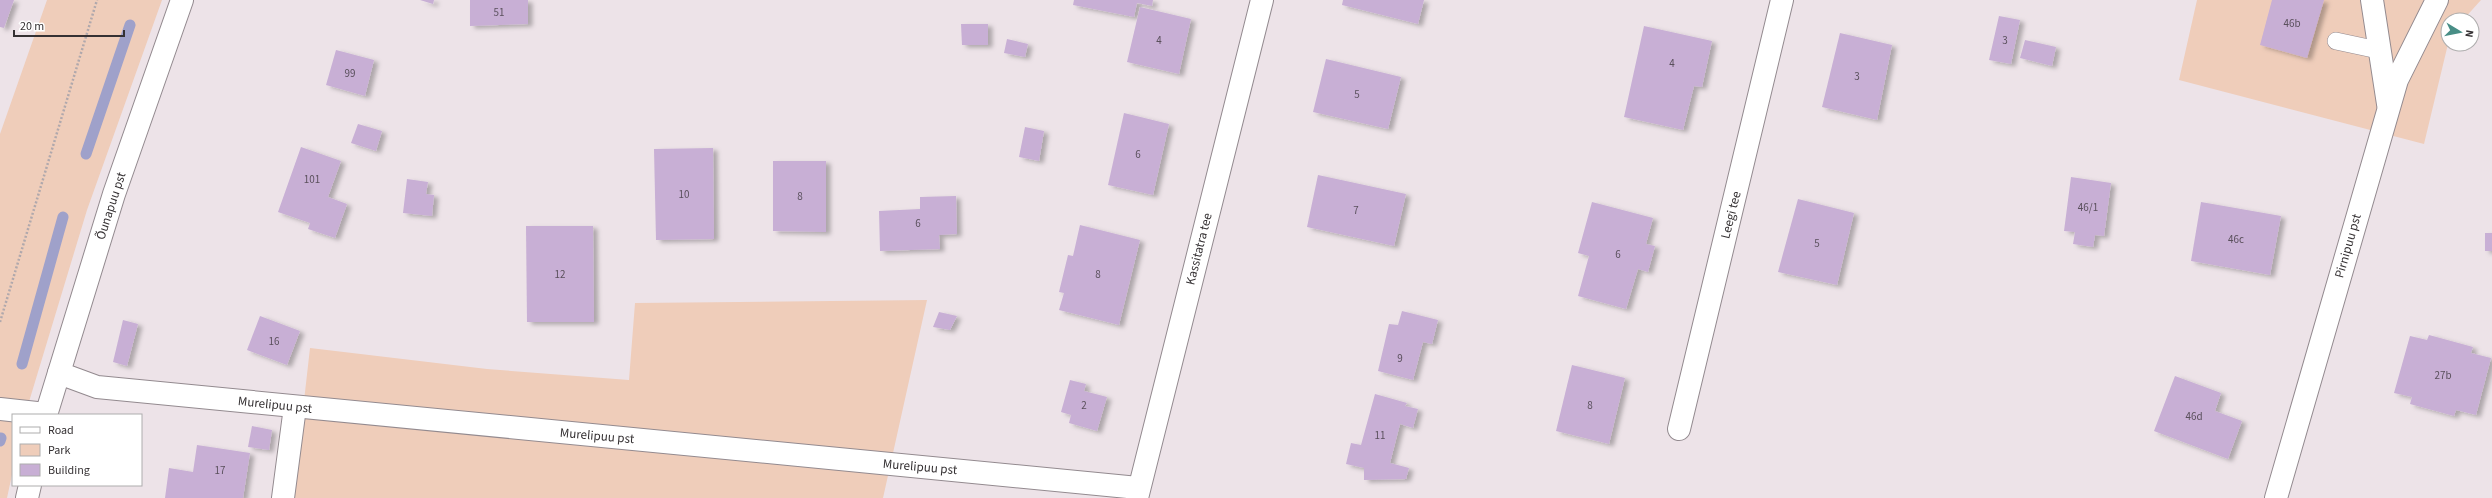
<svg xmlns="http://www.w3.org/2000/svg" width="2492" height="498" font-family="'Source Sans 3',sans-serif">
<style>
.green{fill:#efcdba}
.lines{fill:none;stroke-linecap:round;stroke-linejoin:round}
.stream{stroke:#9fa1ca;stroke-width:11}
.building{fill:#c8afd5;filter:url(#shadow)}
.service-casing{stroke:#938a8f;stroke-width:18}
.minor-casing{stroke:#938a8f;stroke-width:24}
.tertiary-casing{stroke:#938a8f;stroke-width:24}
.path{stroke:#b0a8ac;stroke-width:2.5;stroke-dasharray:2 2;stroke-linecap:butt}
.service{stroke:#fff;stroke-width:17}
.minor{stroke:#fff;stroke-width:22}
.tertiary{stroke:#fff;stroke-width:22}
.labels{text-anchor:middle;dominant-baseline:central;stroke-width:3;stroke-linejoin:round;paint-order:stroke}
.number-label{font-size:11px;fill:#5a505c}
.street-label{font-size:13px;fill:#353133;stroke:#fff}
</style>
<defs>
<filter id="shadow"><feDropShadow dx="4.5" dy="2.5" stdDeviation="2" flood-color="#0004"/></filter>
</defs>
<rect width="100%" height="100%" fill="#ede3e8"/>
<g class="green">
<path d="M47,0H162L87,210L25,415H13V470L7,498H0V134Z"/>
<path d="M2197,0H2481L2463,20H2448V44L2424,144L2179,80Z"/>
<path d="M927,300L883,498H293L310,348L487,369L629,380L635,303Z"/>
</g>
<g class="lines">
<g class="stream">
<path d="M86,154L130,25"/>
<path d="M22,364L63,217"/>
<path d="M0,441L1,438"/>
</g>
</g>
<g class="building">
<path d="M0,0H14L4,28L0,27Z"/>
<path d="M420,0H434L433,4Z"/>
<path d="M470,0H528V24L470,26Z"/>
<path d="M1074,0H1153L1152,6L1137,3L1134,17L1073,5Z"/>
<path d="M1343,0H1424L1418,24L1342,5Z"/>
<path d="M2272,0H2324L2307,58L2260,45Z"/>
<path d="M1140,7L1191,19L1179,74L1127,62Z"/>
<path d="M1999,16L2020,20L2011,64L1989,60Z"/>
<path d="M961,24H988V45H962Z"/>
<path d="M1644,26L1712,41L1702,87L1694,86L1683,130L1624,117Z"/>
<path d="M1840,33L1892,45L1877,120L1822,107Z"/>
<path d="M1007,39L1028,44L1025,57L1004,53Z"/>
<path d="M2025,40L2056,47L2052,66L2020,58Z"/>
<path d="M336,50L374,60L365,96L326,85Z"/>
<path d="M1326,59L1401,77L1388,129L1313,112Z"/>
<path d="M1124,113L1169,124L1153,195L1108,185Z"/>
<path d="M358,124L382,131L376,151L351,143Z"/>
<path d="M1025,127L1044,131L1039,161L1019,157Z"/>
<path d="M301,147L341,161L328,197L347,204L335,238L308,229L310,223L278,212Z"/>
<path d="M713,148L714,239L656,240L654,149Z"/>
<path d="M773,161H826V232L773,231Z"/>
<path d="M1318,175L1406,194L1394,246L1307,227Z"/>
<path d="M2071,177L2111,183L2104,236L2095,235L2093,247L2073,244L2075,232L2064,231Z"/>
<path d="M407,179L428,182L426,194L434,195L432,216L403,213Z"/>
<path d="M956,196L957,234L939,235L940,249L880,251L879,211L920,209V197Z"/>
<path d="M1798,199L1854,213L1837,285L1778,272Z"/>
<path d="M1592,202L1653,218L1646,244L1655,246L1648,272L1638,269L1626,309L1578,296L1589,256L1578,253Z"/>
<path d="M2201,202L2281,216L2270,275L2191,261Z"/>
<path d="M1080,225L1140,240L1119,325L1059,310L1064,293L1059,292L1068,255L1073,256Z"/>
<path d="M526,226H593L594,322H527Z"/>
<rect x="2485" y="233" width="7" height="18"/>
<path d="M1402,311L1438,320L1432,344L1423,342L1413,380L1378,371L1389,324L1398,325Z"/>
<path d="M939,312L957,316L950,330L933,327Z"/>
<path d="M260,316L300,331L287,365L247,350Z"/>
<path d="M123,320L138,324L127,366L113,362Z"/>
<path d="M2429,335L2473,347L2471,353L2491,358L2476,415L2456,410L2454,416L2410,404L2412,397L2394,393L2410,336L2427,340Z"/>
<path d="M1572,365L1625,378L1609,444L1556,431Z"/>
<path d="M2175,376L2221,393L2215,411L2242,421L2228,459L2154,431Z"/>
<path d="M1070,380L1086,384L1084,391L1107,397L1097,431L1069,423L1071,415L1061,412Z"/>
<path d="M1375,394L1407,403L1405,406L1418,409L1413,428L1400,424L1390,463L1409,468L1406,479L1364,480V468L1346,464L1351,443L1361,445Z"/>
<path d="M252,426L272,430L269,450L248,447Z"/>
<path d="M197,445L250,453L243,498H165L169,468L193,472Z"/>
</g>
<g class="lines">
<g class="service-casing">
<path id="service" d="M2336,41L2378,50"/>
</g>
<g class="minor-casing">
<g id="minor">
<path d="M2372,0L2388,104"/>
<path d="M59,373L97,387L1138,488"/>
<path d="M0,409L46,414"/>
<path d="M1679,429L1782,0"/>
<path d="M283,498L295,407"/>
<path d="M1137,498L1262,0"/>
<path d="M2276,498L2397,80L2437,0"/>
</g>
</g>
<g class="tertiary-casing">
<g id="tertiary">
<path d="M46,415L114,194L182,0"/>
<path d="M27,498L30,485"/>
</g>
</g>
<path class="path" d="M0,322L97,0"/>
<use href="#service" class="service"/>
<use href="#minor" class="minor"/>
<use href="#tertiary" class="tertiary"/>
</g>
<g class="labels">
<g class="number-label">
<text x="499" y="12">51</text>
<text x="2292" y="23">46b</text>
<text x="1159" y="40">4</text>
<text x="2005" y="40">3</text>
<text x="1672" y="63">4</text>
<text x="350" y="73">99</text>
<text x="1857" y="76">3</text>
<text x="1357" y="94">5</text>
<text x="1138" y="154">6</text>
<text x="312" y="179">101</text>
<text x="684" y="194">10</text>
<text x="800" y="196">8</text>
<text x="2088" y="207">46/1</text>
<text x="1356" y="210">7</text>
<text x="918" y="223">6</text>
<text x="2236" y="239">46c</text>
<text x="1817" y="243">5</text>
<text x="1618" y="254">6</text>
<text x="560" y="274">12</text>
<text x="1098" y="274">8</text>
<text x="274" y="341">16</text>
<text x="1400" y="358">9</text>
<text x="2443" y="375">27b</text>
<text x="1084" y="405">2</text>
<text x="1590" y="405">8</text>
<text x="2194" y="416">46d</text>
<text x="1380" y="435">11</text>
<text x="220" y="470">17</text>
</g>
<g class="street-label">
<text transform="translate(111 206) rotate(-72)">Õunapuu pst</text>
<text transform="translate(1731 215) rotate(-76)">Leegi tee</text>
<text transform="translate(2348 246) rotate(-74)">Pirnipuu pst</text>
<text transform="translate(1199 249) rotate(-76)">Kassitatra tee</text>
<text transform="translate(275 405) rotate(6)">Murelipuu pst</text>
<text transform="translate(597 436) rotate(5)">Murelipuu pst</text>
<text transform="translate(920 467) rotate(5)">Murelipuu pst</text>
</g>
</g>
<rect x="12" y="414" width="130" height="72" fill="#ffffff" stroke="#aeadad"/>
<rect x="20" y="427" width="20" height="6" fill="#ffffff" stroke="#aeadad"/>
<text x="48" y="434" font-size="12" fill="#353133">Road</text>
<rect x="20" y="444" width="20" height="12" fill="#efcdba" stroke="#aeadad"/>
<text x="48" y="454" font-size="12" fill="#353133">Park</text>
<rect x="20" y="464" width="20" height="12" fill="#c8afd5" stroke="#aeadad"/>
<text x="48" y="474" font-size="12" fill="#353133">Building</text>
<g transform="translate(2460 32) rotate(100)"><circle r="19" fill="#ffffff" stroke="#aeadad"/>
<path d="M0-3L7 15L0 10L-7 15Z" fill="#488e86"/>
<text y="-6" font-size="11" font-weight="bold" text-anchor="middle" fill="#353133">N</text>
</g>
<path d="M14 30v6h110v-6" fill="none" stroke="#353133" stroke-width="2"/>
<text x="20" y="30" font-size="12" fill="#353133" stroke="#ffffff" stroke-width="3" paint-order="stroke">20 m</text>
</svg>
